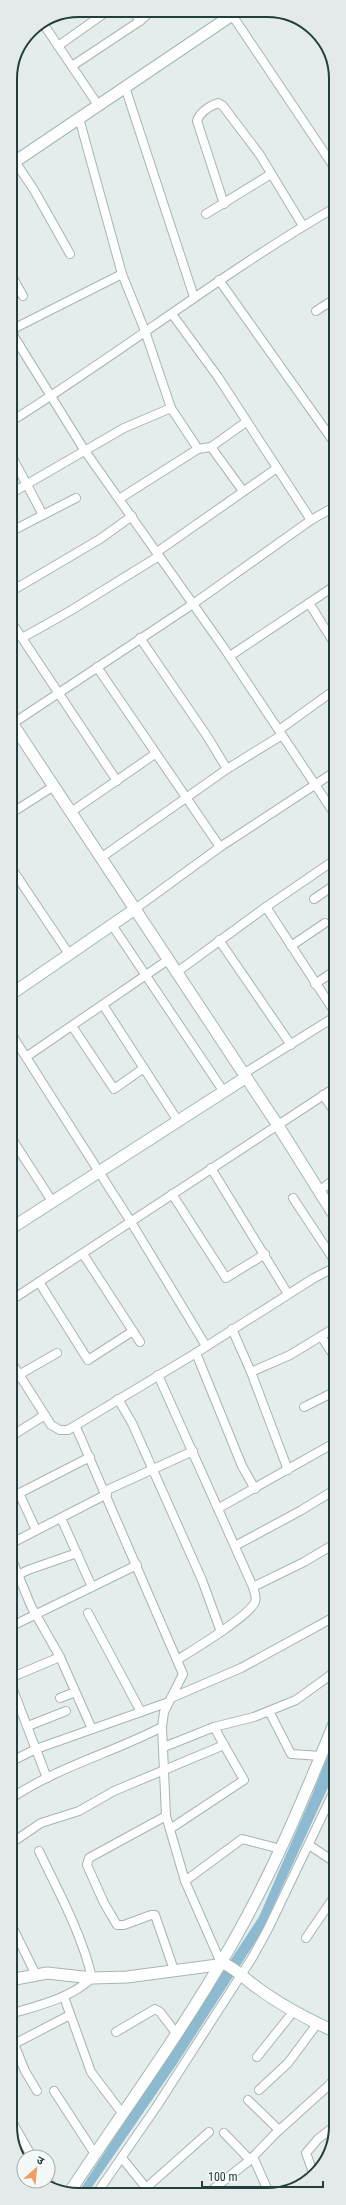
<svg xmlns="http://www.w3.org/2000/svg" width="346" height="2205" font-family="'Roboto Condensed','Noto Sans Devanagari',sans-serif">
<style>
.water{fill:#8dbad0}
.lines{fill:none;stroke-linecap:round;stroke-linejoin:round}
.street-casing{stroke:#a6b5b3;stroke-width:10}
.secondary-casing{stroke:#a2b8b5;stroke-width:13}
.street{stroke:#fff;stroke-width:8}
.secondary{stroke:#fff;stroke-width:11}
.rim{fill:none;stroke:#233e3c;stroke-width:2}
</style>
<rect width="100%" height="100%" fill="#e4edeb"/>
<path class="water" d="M336,1735V1770L261,1933L178,2062L88,2193H78L259,1917L312,1795Z"/>
<g class="lines">
<g class="street-casing">
<g id="street">
<path d="M135,14L140,21L148,14"/>
<path d="M232,15L336,170"/>
<path d="M42,22L98,105"/>
<path d="M58,46L102,15"/>
<path d="M72,66L140,21"/>
<path d="M125,87L194,297"/>
<path d="M79,118L122,274L145,331L171,408L198,449"/>
<path d="M10,154L34,190L70,254"/>
<path d="M224,204L197,121C200,112 210,106 218,103L223,106L260,155L303,226"/>
<path d="M206,214L271,174"/>
<path d="M10,273L23,296"/>
<path d="M122,274L15,328L13,335L85,451L224,648L336,816"/>
<path d="M219,280L336,445"/>
<path d="M330,302L336,310"/>
<path d="M316,311L336,298"/>
<path d="M172,314L218,377L311,520"/>
<path d="M10,351L20,346"/>
<path d="M10,422C121,353 223,272 336,207"/>
<path d="M211,447L243,491"/>
<path d="M10,453L43,515"/>
<path d="M10,494L124,428L171,408"/>
<path d="M119,499L198,449L211,447L246,422"/>
<path d="M10,532L76,498"/>
<path d="M157,552L277,468"/>
<path d="M10,592L100,539L132,516"/>
<path d="M309,603L336,646"/>
<path d="M10,620L117,781"/>
<path d="M22,638L70,611L159,556"/>
<path d="M140,638L207,736L227,769"/>
<path d="M230,656L336,585"/>
<path d="M97,667L220,847"/>
<path d="M12,724L193,604L311,520L336,506"/>
<path d="M279,730L336,689"/>
<path d="M71,812L155,754"/>
<path d="M10,814L54,786"/>
<path d="M102,857L227,769L282,735"/>
<path d="M10,866L69,954"/>
<path d="M314,899L336,884"/>
<path d="M266,907L336,859"/>
<path d="M135,909L220,847L336,771"/>
<path d="M112,925L224,1092"/>
<path d="M219,940L291,1045"/>
<path d="M291,946L325,923"/>
<path d="M177,972L266,907L336,1014"/>
<path d="M315,984L336,970"/>
<path d="M103,1005L178,1121"/>
<path d="M72,1026L114,1089L144,1068"/>
<path d="M10,1032L131,1222L206,1346"/>
<path d="M26,1057L168,960"/>
<path d="M243,1074L336,1016"/>
<path d="M323,1095L336,1114"/>
<path d="M10,1136L52,1201"/>
<path d="M10,1154L18,1149"/>
<path d="M211,1168L288,1294"/>
<path d="M319,1191L336,1178"/>
<path d="M172,1194L226,1278L265,1254"/>
<path d="M293,1198L336,1263"/>
<path d="M83,1254L140,1342"/>
<path d="M39,1282L88,1360L133,1331"/>
<path d="M10,1301L336,1087"/>
<path d="M232,1329L251,1372L288,1470"/>
<path d="M321,1336L336,1359"/>
<path d="M196,1353L242,1466L255,1489"/>
<path d="M10,1360L51,1425L60,1430H68L196,1353L314,1278L336,1267"/>
<path d="M251,1372L290,1355L336,1327"/>
<path d="M158,1375L253,1587C254,1591 257,1597 255,1602C248,1617 193,1650 177,1660"/>
<path d="M10,1380L57,1353"/>
<path d="M118,1399L132,1423L202,1580L221,1632"/>
<path d="M304,1407L336,1391"/>
<path d="M76,1427L183,1674L164,1712L162,1727L166,1816L185,1881L221,1963"/>
<path d="M10,1437L45,1415"/>
<path d="M105,1491L193,1451"/>
<path d="M19,1493L36,1530"/>
<path d="M10,1498L90,1457"/>
<path d="M219,1508L336,1442"/>
<path d="M61,1518L92,1587"/>
<path d="M10,1544L107,1494"/>
<path d="M235,1546L300,1511L336,1489"/>
<path d="M10,1555L31,1606L60,1657L92,1729"/>
<path d="M10,1579L28,1570L77,1553"/>
<path d="M253,1587L304,1562L336,1543"/>
<path d="M88,1613L141,1712"/>
<path d="M10,1627L137,1565"/>
<path d="M10,1678L60,1657"/>
<path d="M10,1682L47,1778"/>
<path d="M60,1698L75,1692"/>
<path d="M171,1698L241,1668L336,1616"/>
<path d="M269,1711L291,1754L321,1756"/>
<path d="M28,1726L66,1711"/>
<path d="M164,1747L214,1727L254,1717L296,1700L336,1671"/>
<path d="M10,1762L36,1749L169,1702"/>
<path d="M10,1799C57,1767 112,1753 162,1727"/>
<path d="M166,1816L89,1858L87,1865L104,1903L117,1925H124L151,1915H155L174,1970"/>
<path d="M170,1829L244,1780L224,1745"/>
<path d="M10,1844L41,1823L79,1811L114,1791L224,1745L214,1727"/>
<path d="M309,1845L336,1863"/>
<path d="M185,1881L242,1839L281,1849"/>
<path d="M10,1922L36,1975"/>
<path d="M306,1938L336,1894"/>
<path d="M64,1997L91,2072L122,2113"/>
<path d="M10,2014C40,2005 69,1999 92,1978C82,1934 58,1891 39,1851"/>
<path d="M116,2032L155,2009L160,2012L176,2033"/>
<path d="M257,2057L293,2012"/>
<path d="M259,2090L288,2063L317,2024"/>
<path d="M37,2091L25,2071L14,2044L70,2015"/>
<path d="M54,2091L95,2154"/>
<path d="M248,2100L279,2130"/>
<path d="M10,2118L32,2157"/>
<path d="M224,2133L250,2160"/>
<path d="M253,2157L270,2195"/>
<path d="M122,2158L151,2194"/>
<path d="M314,2175L306,2153L318,2139L336,2125"/>
<path d="M48,2181L52,2186"/>
<path d="M146,2188L209,2132"/>
<path d="M97,2193L157,2106L252,1958L268,1929L336,1787"/>
<path d="M207,2194L250,2160L276,2133L327,2087L336,2077"/>
</g>
</g>
<g class="secondary-casing">
<g id="secondary">
<path d="M10,165L235,13"/>
<path d="M10,720L277,1124L336,1218"/>
<path d="M10,995L135,909"/>
<path d="M10,1229L245,1078"/>
<path d="M10,1980L47,1973L92,1978L127,1977L225,1964C237,1970 244,1978 255,1986C280,2005 307,2019 336,2032"/>
<path d="M69,2193C124,2110 184,2029 233,1942C274,1870 305,1795 336,1719"/>
</g>
</g>
<use href="#street" class="street"/>
<use href="#secondary" class="secondary"/>
</g>
<path d="M0 0H346V2205H0ZM79 17H267A62 62 0 0 1 329 79V2126A62 62 0 0 1 267 2188H79A62 62 0 0 1 17 2126V79A62 62 0 0 1 79 17Z" fill="#e3eae9" fill-rule="evenodd"/>
<path class="rim" d="M79 17H267A62 62 0 0 1 329 79V2126A62 62 0 0 1 267 2188H79A62 62 0 0 1 17 2126V79A62 62 0 0 1 79 17Z"/>
<g transform="translate(36 2169) rotate(27)"><circle r="19" fill="#f4f9f8" stroke="#a0aead"/>
<path d="M0-3L7 15L0 10L-7 15Z" fill="#ef9e60"/>
<text y="-6" font-size="11" font-weight="bold" text-anchor="middle" fill="#233e3c">उ</text>
</g>
<path d="M202 2181v6h121v-6" fill="none" stroke="#233e3c" stroke-width="2"/>
<text x="208" y="2181" font-size="12" fill="#233e3c" stroke="#f4f9f8" stroke-width="3" paint-order="stroke">100 m</text>
</svg>
